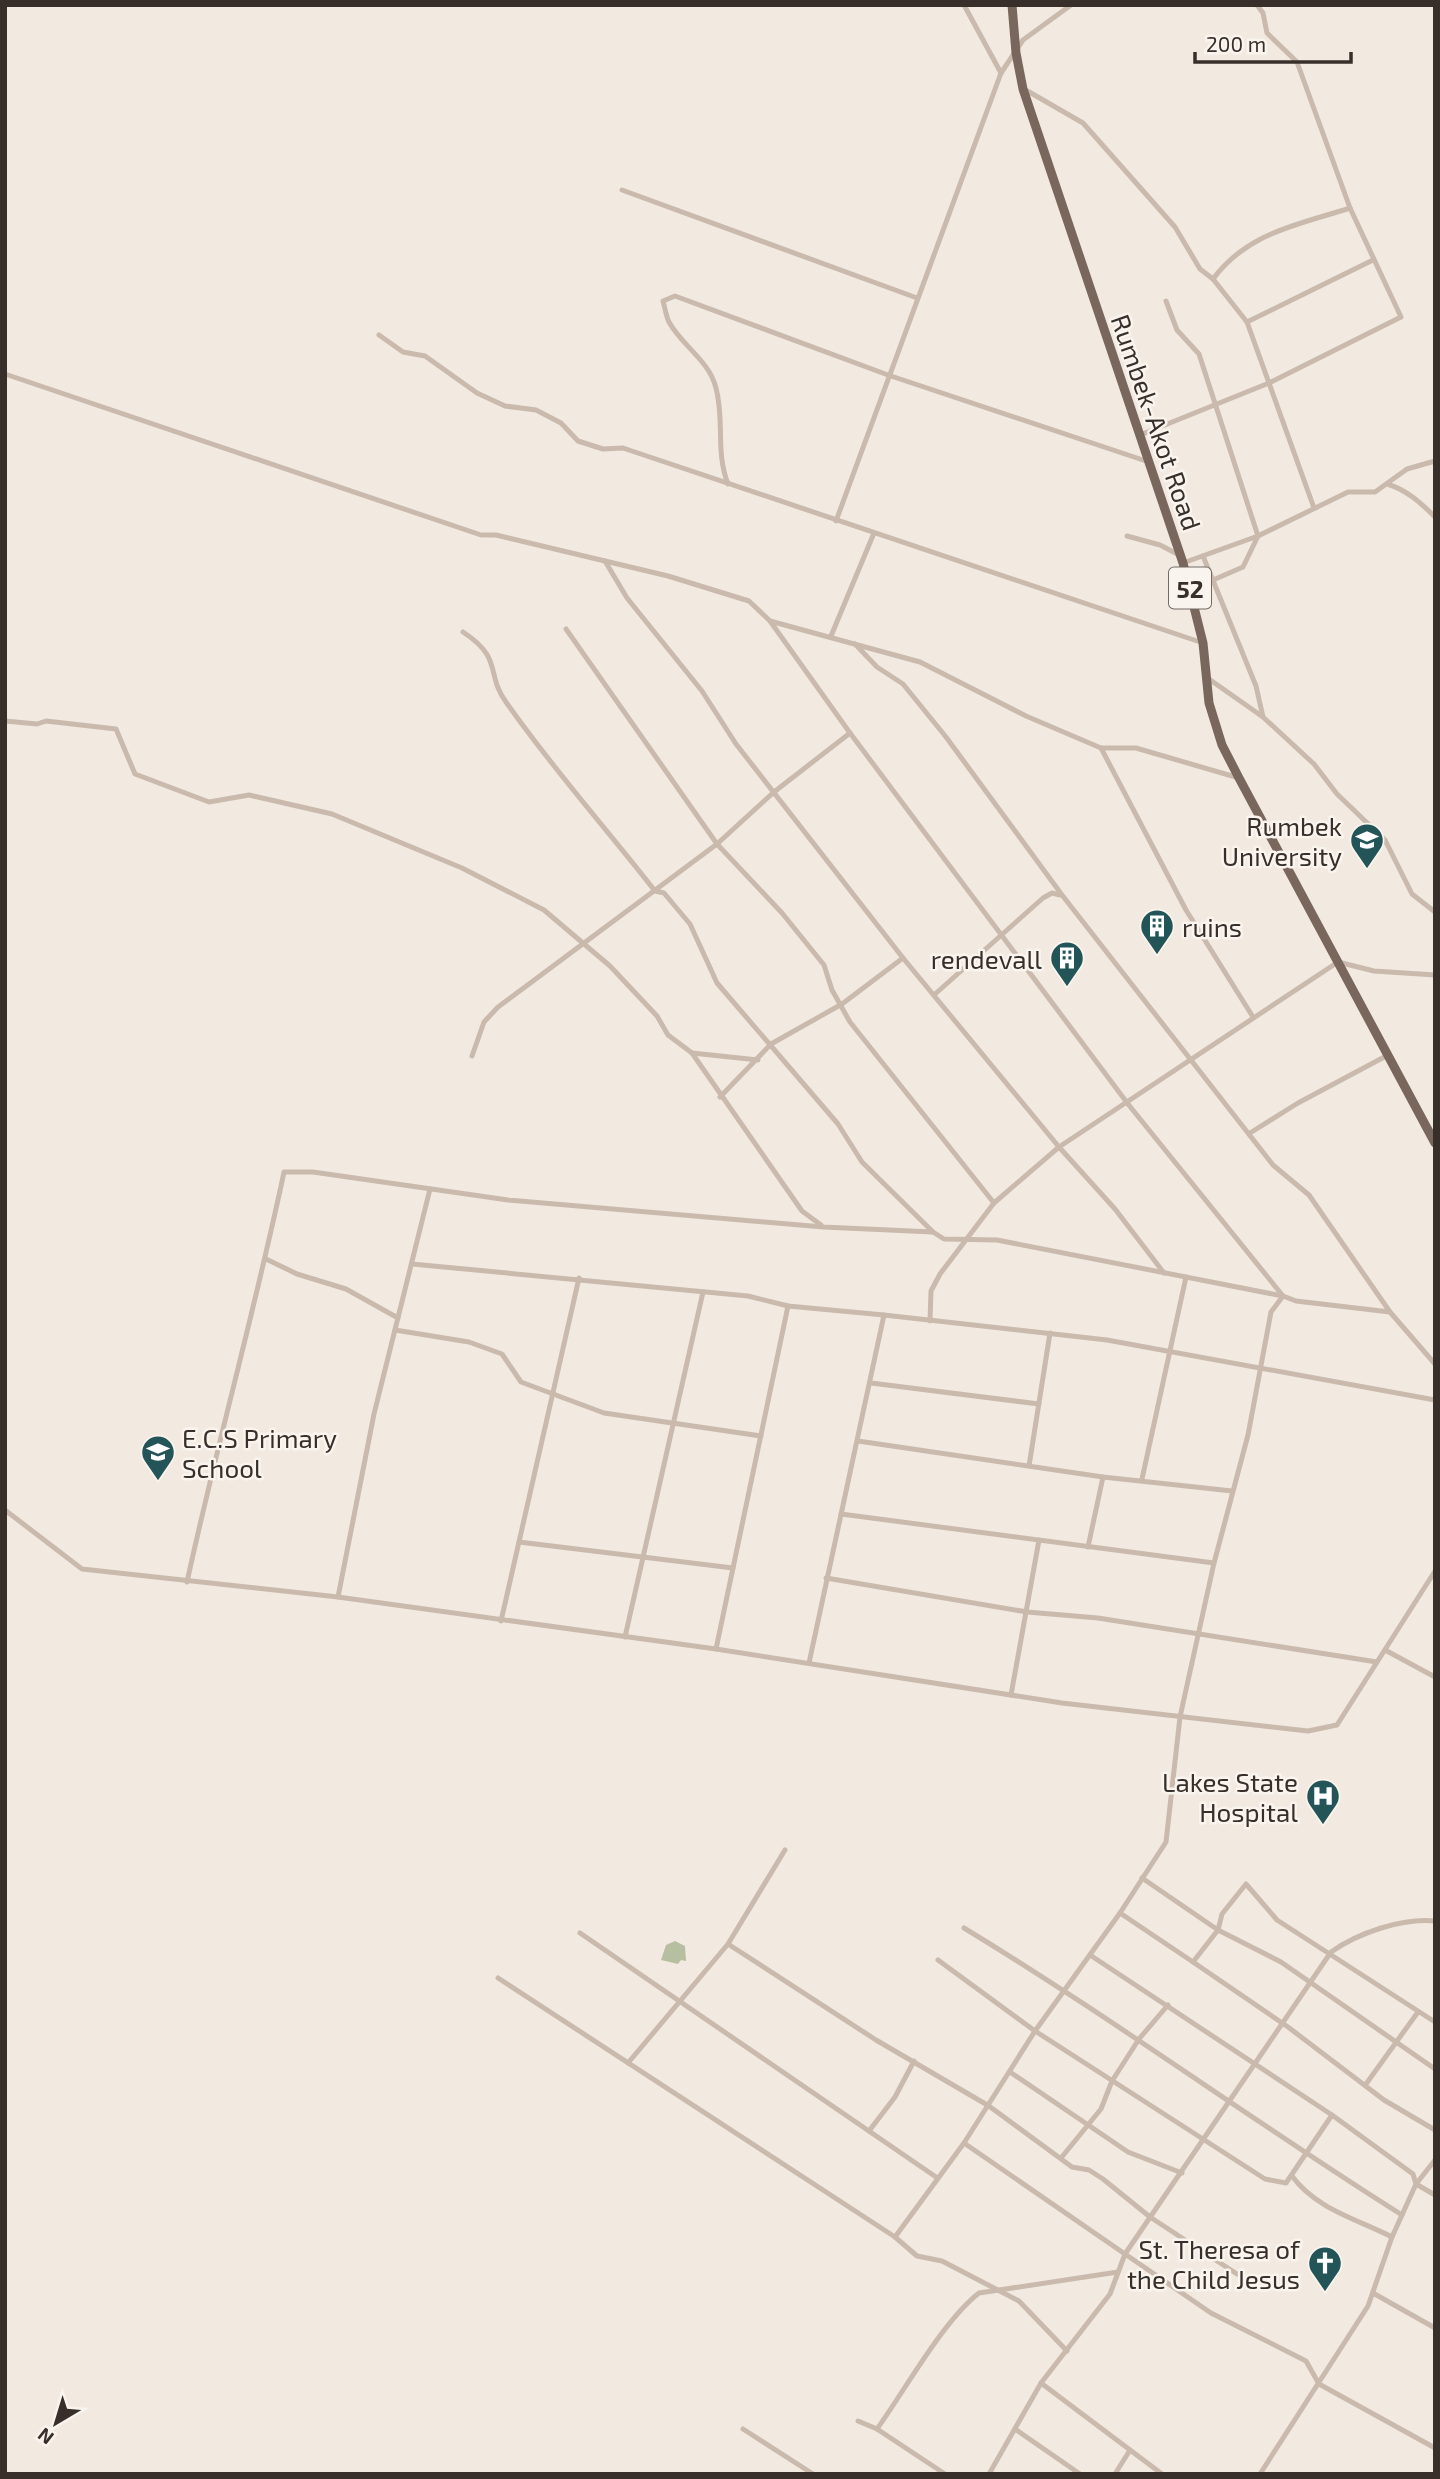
<svg xmlns="http://www.w3.org/2000/svg" width="1440" height="2479" font-family="'Exo 2',sans-serif">
<style>
.green{fill:#b6c0a1}
.lines{fill:none;stroke-linecap:round;stroke-linejoin:round}
.minor{stroke:#c9baad;stroke-width:5}
.primary{stroke:#79675d;stroke-width:9}
.labels{text-anchor:middle;dominant-baseline:central;stroke-width:5;stroke-linejoin:round;paint-order:stroke}
.shield{fill:#f9f4ed;stroke:#726a65;stroke-width:2}
.shield-label{font-size:24px;font-weight:bold;fill:#382f2b}
.street-label{font-size:26px;fill:#382f2b;stroke:#f9f4ed}
.poi-label{font-size:26px;fill:#382f2b;stroke:#f9f4ed;text-anchor:end}
</style>
<rect width="100%" height="100%" fill="#f2eae1"/>
<path class="green" d="M675,1941L685,1946L686,1961L681,1960L678,1964L661,1960L666,1945Z"/>
<g class="lines">
<g class="minor">
<path d="M964,5L1001,73"/>
<path d="M1024,89L1083,123L1175,227L1200,269L1213,279L1247,322L1314,508"/>
<path d="M622,190L917,298"/>
<path d="M1213,279C1248,232 1298,225 1350,208"/>
<path d="M1166,301L1177,330L1199,354L1258,536L1243,567L1213,580"/>
<path d="M1247,322L1373,260"/>
<path d="M379,335L403,352L425,356L477,393L505,406L536,410L561,423L578,441L603,449L623,448L1203,643"/>
<path d="M5,374L481,535H496L668,576L749,601L770,621L920,662L1026,716L1101,748H1136L1239,778"/>
<path d="M1140,435L1269,383L1401,317L1350,208L1297,62L1267,33L1263,13L1257,5"/>
<path d="M728,484C715,450 725,422 716,388C709,360 682,346 669,322C666,316 665,308 663,301L675,296L888,375L1149,462"/>
<path d="M1387,484C1407,490 1421,503 1435,517"/>
<path d="M836,521L1001,73L1023,40L1071,5"/>
<path d="M1127,536L1160,545L1181,556"/>
<path d="M1203,556L1256,686L1263,717"/>
<path d="M605,561L627,598L702,691L736,744L903,958L1059,1147L1115,1209L1164,1273"/>
<path d="M1183,563L1258,536L1348,492H1375L1407,469L1435,461"/>
<path d="M770,621L850,733L1128,1104L1283,1296L1271,1312L1248,1435L1214,1563L1180,1717L1166,1842L1120,1913L1035,2031L964,2143L1125,2254L1110,2294L1041,2383L989,2474"/>
<path d="M566,629L717,844L782,913L824,965L832,990L850,1022L994,1203"/>
<path d="M463,632C504,659 485,673 506,702C552,768 606,828 655,891L664,893L690,924L717,983L838,1124L862,1162L933,1232"/>
<path d="M831,636L874,533"/>
<path d="M855,644L877,667L903,684L946,737L1062,895L1273,1165L1309,1195L1390,1312L1435,1364"/>
<path d="M1206,677L1263,717L1314,764L1337,794L1385,840L1412,894L1435,912"/>
<path d="M5,721L37,724L46,721L116,729L135,774L209,802L249,795L332,814L462,868L544,910L610,966L657,1016L668,1035L692,1053L802,1211L821,1225"/>
<path d="M1101,748L1186,910L1253,1017"/>
<path d="M934,995L1043,898L1052,893L1060,895"/>
<path d="M692,1053L758,1060"/>
<path d="M472,1056L484,1022L498,1007L717,844L774,792L850,733"/>
<path d="M720,1097L771,1044L842,1004L903,958"/>
<path d="M1250,1133L1298,1103L1388,1055"/>
<path d="M266,1259L297,1274L346,1289L398,1318"/>
<path d="M412,1264L748,1296L788,1306L884,1315L809,1663"/>
<path d="M884,1315L1107,1340L1435,1400"/>
<path d="M930,1321L931,1291L940,1274L994,1203L1059,1147L1338,962L1374,971L1435,975"/>
<path d="M395,1330L469,1342L502,1354L521,1382L604,1413L761,1436"/>
<path d="M871,1383L1039,1404"/>
<path d="M858,1441L1103,1477L1232,1491"/>
<path d="M1029,1466L1050,1333"/>
<path d="M1142,1479L1186,1277"/>
<path d="M5,1510L82,1569L338,1597L716,1649L1062,1703L1308,1731L1337,1725L1435,1571"/>
<path d="M841,1514L1214,1563"/>
<path d="M519,1542L733,1568"/>
<path d="M1088,1547L1103,1477"/>
<path d="M826,1578L1027,1612L1098,1618L1377,1662"/>
<path d="M187,1582C217,1444 255,1310 284,1172H313L508,1200L823,1227L933,1232L944,1239L997,1240L1283,1296L1296,1301L1390,1312"/>
<path d="M338,1597L374,1414L430,1189"/>
<path d="M501,1621L579,1278"/>
<path d="M625,1637L703,1292"/>
<path d="M716,1649L788,1306"/>
<path d="M1385,1650L1435,1677"/>
<path d="M1011,1695L1039,1540"/>
<path d="M1142,1878L1218,1930L1222,1914L1246,1884L1277,1920L1435,2022"/>
<path d="M1120,1913L1193,1962L1218,1930L1281,1962L1435,2069"/>
<path d="M1435,1921C1401,1918 1358,1933 1331,1952L1125,2254L1211,2313L1306,2361L1319,2384L1435,2448"/>
<path d="M964,1928C1114,2019 1254,2122 1402,2215"/>
<path d="M580,1933L936,2177"/>
<path d="M728,1944L876,2040L989,2106L1072,2167L1089,2170L1103,2179L1150,2217L1237,2274"/>
<path d="M1090,1955L1332,2115"/>
<path d="M938,1960L1035,2031L1265,2179L1286,2183L1332,2115L1413,2174L1416,2184L1435,2195"/>
<path d="M1193,1962L1288,2027L1384,2100L1435,2130"/>
<path d="M498,1978L895,2237L917,2256L942,2261L1019,2301L1067,2351"/>
<path d="M628,2063L728,1944L785,1850"/>
<path d="M1010,2072L1128,2152L1182,2173"/>
<path d="M1366,2084L1418,2012"/>
<path d="M869,2131L895,2097L914,2061"/>
<path d="M1061,2158L1101,2109L1112,2081L1139,2039L1168,2005"/>
<path d="M1292,2176C1316,2209 1357,2219 1392,2237"/>
<path d="M895,2237L964,2143"/>
<path d="M1373,2293L1435,2328"/>
<path d="M1041,2383L1162,2474"/>
<path d="M858,2421L877,2429L945,2474"/>
<path d="M743,2429L813,2474"/>
<path d="M877,2429C905,2390 943,2321 979,2293L1118,2272"/>
<path d="M1015,2429L1080,2474"/>
<path d="M1115,2474L1130,2450"/>
<path d="M1260,2474L1368,2306L1392,2237L1416,2184L1435,2160"/>
</g>
<path class="primary" d="M1012,5L1016,53L1023,89L1183,563L1203,643L1209,703L1222,745L1239,778L1435,1143"/>
</g>
<defs>
<g id="university-pin" transform="scale(1.75)"><path d="M0 17L-7.5 6A9.5 9.5 0 1 1 7.5 6Z" fill="#235457" stroke="#f9f4ed"/><path d="M0-5L7-2L0 1L-7-2ZM-4 1L0 2.5L4 1V4Q0 6-4 4Z" fill="#fff"/></g>
<g id="building-pin" transform="scale(1.75)"><path d="M0 17L-7.5 6A9.5 9.5 0 1 1 7.5 6Z" fill="#235457" stroke="#f9f4ed"/><path d="M-4-6H4V6H1V3H-1V6H-4ZM-2.5-4.3h1.7v1.8h-1.7ZM.8-4.3h1.7v1.8H.8ZM-2.5-1h1.7V.8h-1.7ZM.8-1h1.7V.8H.8Z" fill="#fff"/></g>
<g id="school-pin" transform="scale(1.75)"><path d="M0 17L-7.5 6A9.5 9.5 0 1 1 7.5 6Z" fill="#235457" stroke="#f9f4ed"/><path d="M0-5L7-2L0 1L-7-2ZM-4 1L0 2.5L4 1V4Q0 6-4 4Z" fill="#fff"/></g>
<g id="hospital-pin" transform="scale(1.75)"><path d="M0 17L-7.5 6A9.5 9.5 0 1 1 7.5 6Z" fill="#235457" stroke="#f9f4ed"/><path d="M-5-5h3v3.5h4V-5h3V5h-3V1.5h-4V5h-3Z" fill="#fff"/></g>
<g id="church-pin" transform="scale(1.75)"><path d="M0 17L-7.5 6A9.5 9.5 0 1 1 7.5 6Z" fill="#235457" stroke="#f9f4ed"/><path d="M-1.2-6h2.4v3.5h3.3v2.4h-3.3V6h-2.4V-.1h-3.3v-2.4h3.3Z" fill="#fff"/></g>
</defs>
<g fill-rule="evenodd">
<use href="#university-pin" x="1367" y="840"/>
<use href="#building-pin" x="1157" y="926"/>
<use href="#building-pin" x="1067" y="958"/>
<use href="#school-pin" x="158" y="1452"/>
<use href="#hospital-pin" x="1323" y="1796"/>
<use href="#church-pin" x="1325" y="2263"/>
</g>
<g class="labels">
<rect class="shield" x="1169" y="567.5" width="42" height="41" rx="5"/>
<g class="shield-label">
<text x="1190" y="588">52</text>
</g>
<g class="street-label">
<text transform="translate(1157 422) rotate(71)">Rumbek-Akot Road</text>
</g>
<g class="poi-label">
<text x="1342" y="825">Rumbek<tspan x="1342" dy="30">University</tspan></text>
<text x="1182" y="926" text-anchor="start">ruins</text>
<text x="1042" y="958">rendevall</text>
<text x="182" y="1437" text-anchor="start">E.C.S Primary<tspan x="182" dy="30">School</tspan></text>
<text x="1298" y="1781">Lakes State<tspan x="1298" dy="30">Hospital</tspan></text>
<text x="1300" y="2248">St. Theresa of<tspan x="1300" dy="30">the Child Jesus</tspan></text>
</g>
</g>
<rect width="1440" height="2479" fill="none" stroke="#382f2b" stroke-width="14"/>
<g transform="translate(56 2423) rotate(218)" stroke="#f9f4ed" stroke-width="5" paint-order="stroke">
<path d="M0-5L12 26L0 18L-12 26Z" fill="#382f2b"/>
<text y="-10" font-size="19" font-weight="bold" text-anchor="middle" fill="#382f2b">N</text>
</g>
<path d="M1195 52v10h156v-10" fill="none" stroke="#382f2b" stroke-width="3.5"/>
<text x="1206" y="52" font-size="21" fill="#382f2b" stroke="#f9f4ed" stroke-width="5" paint-order="stroke">200 m</text>
</svg>
